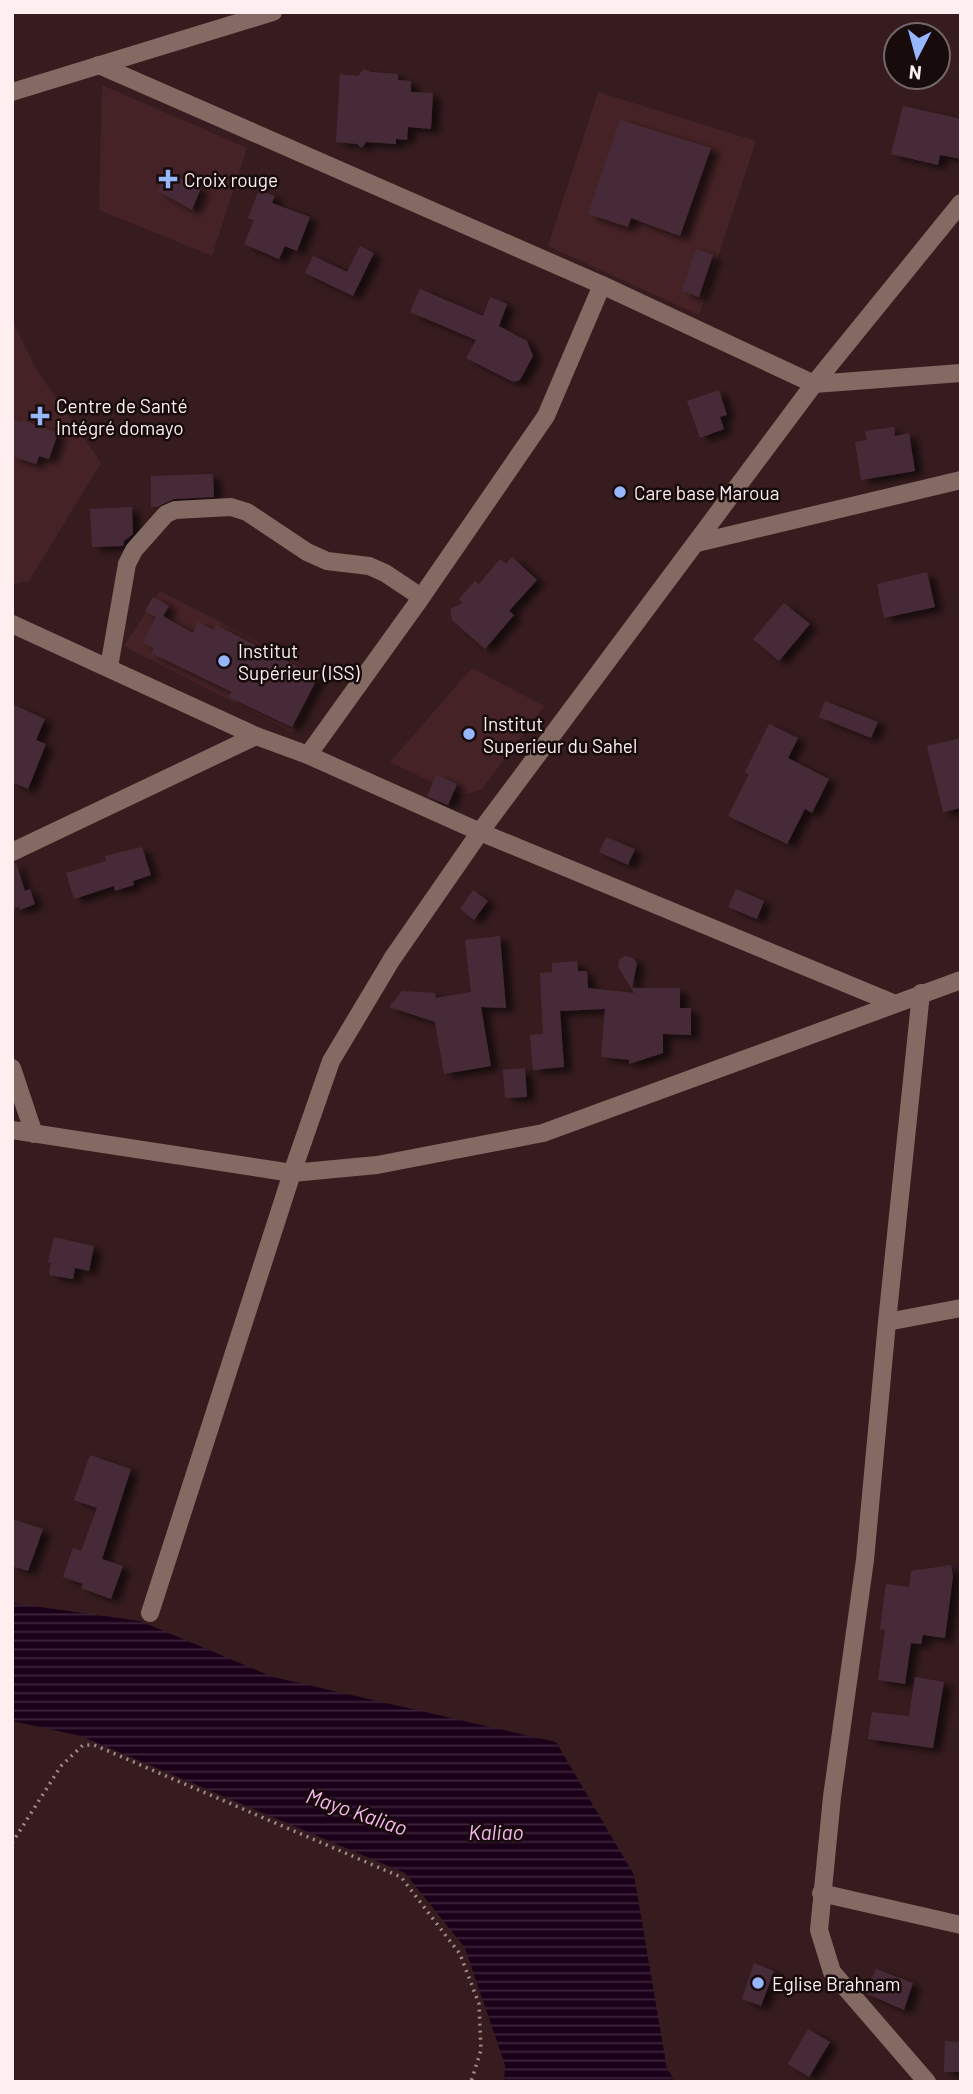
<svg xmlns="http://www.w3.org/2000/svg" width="973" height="2094" font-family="Barlow,sans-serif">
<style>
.built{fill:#452225}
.water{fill:url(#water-rules)}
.building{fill:#462c37;filter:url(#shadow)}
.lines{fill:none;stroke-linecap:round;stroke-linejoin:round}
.path{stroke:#a08b8c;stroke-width:3.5;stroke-dasharray:2 5;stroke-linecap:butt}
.minor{stroke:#836a63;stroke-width:18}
.poi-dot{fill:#96b6fd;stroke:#170b0b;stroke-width:2.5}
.labels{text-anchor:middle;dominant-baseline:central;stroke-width:5;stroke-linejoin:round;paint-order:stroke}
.poi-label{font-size:19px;fill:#feeeef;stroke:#170b0b;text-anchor:start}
.water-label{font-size:21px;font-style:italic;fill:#fab9f1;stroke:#170b0b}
</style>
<defs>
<pattern id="water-rules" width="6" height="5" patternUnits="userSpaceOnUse" patternTransform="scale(1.75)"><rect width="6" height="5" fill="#1b0019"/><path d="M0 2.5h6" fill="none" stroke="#3d263b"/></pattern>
<filter id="shadow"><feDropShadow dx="8" dy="4.5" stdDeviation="3.5" flood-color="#0009"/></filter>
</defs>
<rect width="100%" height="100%" fill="#371c1f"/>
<g class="built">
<path d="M102,85L247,148L212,256L99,210Z"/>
<path d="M598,92L756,141L699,315L548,246Z"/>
<path d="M12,320L36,369L101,463L29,581L12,584Z"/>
<path d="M160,591L323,675L293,733L124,646Z"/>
<path d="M472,668L544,706L482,789L461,796L390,762Z"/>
</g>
<path class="water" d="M12,1603L140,1621L273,1677L556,1742L634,1875L667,2069L676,2082H504L505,2065L465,1948L405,1873L81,1736L12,1721Z"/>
<g class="building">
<path d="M364,69L371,72L398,74V80L411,81V92L433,93L431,129L408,127L407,140L396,139V144L366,142L362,148L357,144L336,142L340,74L358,76Z"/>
<path d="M903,106L961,119V159L940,155L938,165L891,154Z"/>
<path d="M620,120L711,148L680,236L631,218L628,227L588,214Z"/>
<path d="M165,174L171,177L172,174L201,188L192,210L158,191Z"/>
<path d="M259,190L275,196L272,203L310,217L297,251L285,246L279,259L244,244L254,220L248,218Z"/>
<path d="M360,246L374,253L353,296L305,273L313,256L347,272Z"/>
<path d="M696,249L713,255L699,297L682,291Z"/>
<path d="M420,289L483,316L490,297L507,304L499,326L527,341L533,356L520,380L514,382L466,358L476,340L410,312Z"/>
<path d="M719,390L727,415L720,417L724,429L700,438L687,401Z"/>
<path d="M12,419L21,422L22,420L58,433L49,459L39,456L36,464L12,456Z"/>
<path d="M894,427L895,436L909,433L915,471L861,480L855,442L867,440L865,431Z"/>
<path d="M213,474L214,497L174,499L157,507H151V476Z"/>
<path d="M132,507L133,534L124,541L123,546L92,547L90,509Z"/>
<path d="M512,557L537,580L509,611L514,615L485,649L452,620L450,609L463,603L459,599L475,581L479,584L500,559L506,564Z"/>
<path d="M927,572L935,607L884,618L877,584Z"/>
<path d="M153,597L169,606L163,616L193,633L198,622L213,630L216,625L318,677L292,727L229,697L232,692L151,653L154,648L143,642L156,617L145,611Z"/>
<path d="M784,603L810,624L779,661L753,639Z"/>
<path d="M825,701L878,722L871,738L819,717Z"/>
<path d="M12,704L45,719L36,740L46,744L28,789L12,782Z"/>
<path d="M769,724L798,738L788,758L829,779L812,813L805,809L787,844L728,816L749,774L745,772Z"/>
<path d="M961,738V808L943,812L927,746Z"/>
<path d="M436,775L457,784L448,805L427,796Z"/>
<path d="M606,837L635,849L628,865L599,852Z"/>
<path d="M142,847L151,875L133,881L134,885L115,891L114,886L74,899L66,873L106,861L105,856Z"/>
<path d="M12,863H16L25,891L30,889L35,904L20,910L19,906L12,910Z"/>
<path d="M736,889L764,901L757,919L728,907Z"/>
<path d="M473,890L488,901L474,920L460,909Z"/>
<path d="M500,936L506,1008L481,1007L491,1066L444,1074L435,1022L389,1007L402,991L435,993L436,998L471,992L465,940Z"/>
<path d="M625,956L633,958L637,963L632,988H680V1008H691V1035L663,1034V1053L629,1064V1060L601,1057L605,1009L560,1011L564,1067L533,1070L530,1035L543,1034L540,973L552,972V963L577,961L578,971H587L588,988L634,993L618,967L619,960Z"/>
<path d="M525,1068L527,1097L505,1098L503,1070Z"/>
<path d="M54,1237L94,1246L89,1271L75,1268L73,1279L49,1275L51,1263L48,1262Z"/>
<path d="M90,1455L131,1469L102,1559L123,1566L111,1599L81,1588L83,1584L63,1577L73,1548L81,1551L97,1508L74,1500Z"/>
<path d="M12,1519L43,1529L28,1571L12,1566Z"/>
<path d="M951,1565L953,1576L945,1638L923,1635L921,1644L911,1643L905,1684L878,1680L885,1630L880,1629L886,1584L909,1587L911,1571Z"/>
<path d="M915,1677L944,1682L933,1748L868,1739L872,1712L909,1716Z"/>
<path d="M754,1963L774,1971L761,2006L742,1999Z"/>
<path d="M876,1969L913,1983L904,2010L865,1993Z"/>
<path d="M808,2029L830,2042L809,2077L788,2064Z"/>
<path d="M945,2041L961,2042V2072H944Z"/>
</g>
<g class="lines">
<path class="path" d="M12,1843L61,1766L83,1745H94L401,1877L460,1954L479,2004L481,2050L471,2082"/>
<g class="minor">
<path d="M99,65L602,285L814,384L961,373"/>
<path d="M12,92L273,12"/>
<path d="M697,543L961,480"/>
<path d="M12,624L256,736L308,755L480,832L893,1003"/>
<path d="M109,667L127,564L134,550L166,514L175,510L231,507L247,512L307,552L327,561L369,566L385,573L421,597"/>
<path d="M308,755L418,602L546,416L602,285"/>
<path d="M12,852L256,736"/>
<path d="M921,993L887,1322L865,1560L832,1797L819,1930L832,1972L927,2082"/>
<path d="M12,1068L34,1134"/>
<path d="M12,1130L292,1173L377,1165L543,1133L961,980"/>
<path d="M887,1322L961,1308"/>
<path d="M150,1613L292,1173L331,1061L392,959L480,832L814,384L961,203"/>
<path d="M821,1893L961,1925"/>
</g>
</g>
<g class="poi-dot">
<path d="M164.5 168.5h7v7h7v7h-7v7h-7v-7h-7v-7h7z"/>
<path d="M36.5 405.5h7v7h7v7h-7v7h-7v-7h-7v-7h7z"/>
<circle cx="620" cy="492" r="7"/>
<circle cx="224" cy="661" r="7"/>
<circle cx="469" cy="734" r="7"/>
<circle cx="758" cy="1983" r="7"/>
</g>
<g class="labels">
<g class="poi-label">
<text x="184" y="179">Croix rouge</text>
<text x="56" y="405">Centre de Santé<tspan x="56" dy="22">Intégré domayo</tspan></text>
<text x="634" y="492">Care base Maroua</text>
<text x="238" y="650">Institut<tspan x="238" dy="22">Supérieur (ISS)</tspan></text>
<text x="483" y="723">Institut<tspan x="483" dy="22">Superieur du Sahel</tspan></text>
<text x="772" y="1983">Eglise Brahnam</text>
</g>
<g class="water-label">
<text transform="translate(357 1811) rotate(19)">Mayo Kaliao</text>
<text x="496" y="1831">Kaliao</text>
</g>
</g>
<rect width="973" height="2094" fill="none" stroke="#feeeef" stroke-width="28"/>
<g transform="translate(917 56) rotate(186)"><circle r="33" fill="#170b0b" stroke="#736666" stroke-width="2"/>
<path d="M0-5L12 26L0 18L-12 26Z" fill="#96b6fd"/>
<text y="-10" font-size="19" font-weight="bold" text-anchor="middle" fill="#feeeef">N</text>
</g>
</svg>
